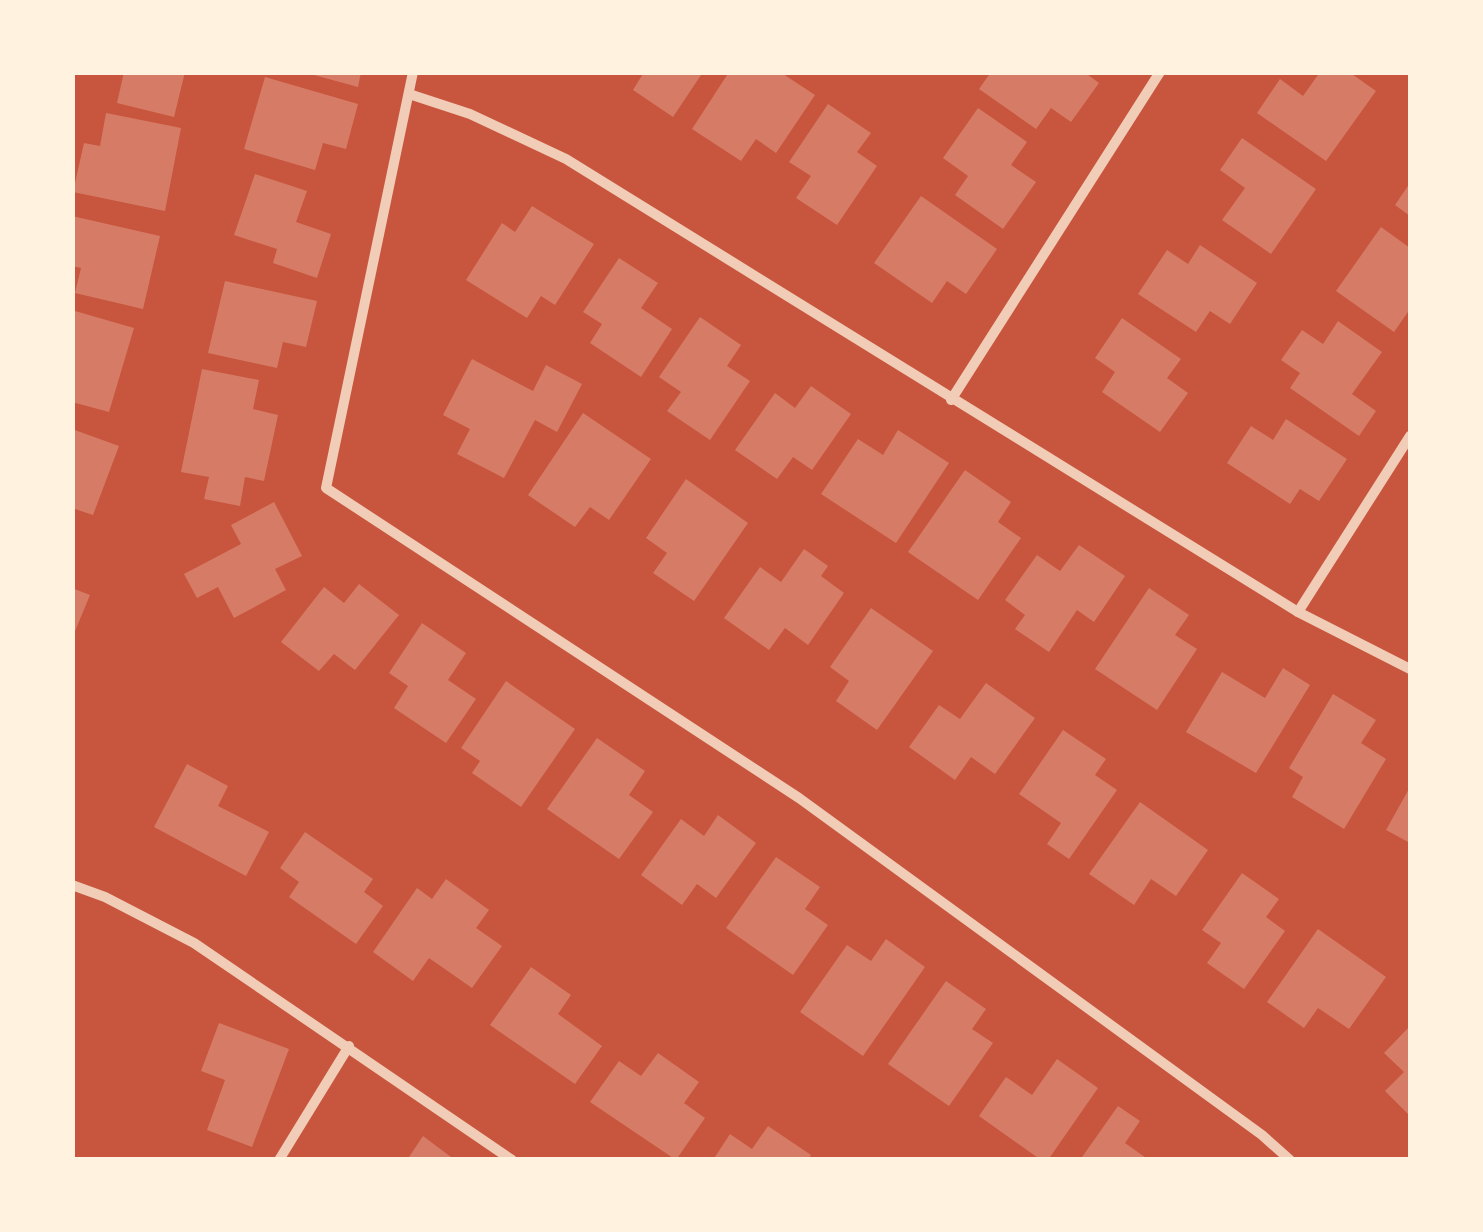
<svg xmlns="http://www.w3.org/2000/svg" width="1483" height="1232" font-family="'Space Grotesk',sans-serif">
<style>
.building{fill:#d67c66}
.lines{fill:none;stroke-linecap:round;stroke-linejoin:round}
.minor{stroke:#f1ccb7;stroke-width:10}
</style>
<rect width="100%" height="100%" fill="#c8553d"/>
<g class="building">
<path d="M124,72H185L174,117L117,103Z"/>
<path d="M303,72H361L358,87Z"/>
<path d="M644,72H703L673,117L633,90Z"/>
<path d="M729,72H780L815,95L776,153L756,139L741,161L692,129Z"/>
<path d="M991,72H1084L1099,83L1071,122L1051,108L1036,129L979,89Z"/>
<path d="M1320,72H1349L1376,91L1326,161L1257,113L1280,79L1303,96Z"/>
<path d="M265,77L358,104L346,149L323,143L315,170L244,149Z"/>
<path d="M828,104L871,133L857,152L877,166L837,225L796,198L811,176L789,162Z"/>
<path d="M978,108L1027,142L1011,165L1036,182L1003,229L955,195L968,176L943,158Z"/>
<path d="M106,113L181,128L165,211L73,192L84,143L100,146Z"/>
<path d="M1242,138L1316,189L1271,254L1222,220L1245,188L1220,170Z"/>
<path d="M255,174L307,191L296,222L331,234L317,278L273,263L277,249L234,235Z"/>
<path d="M1410,183V216L1395,205Z"/>
<path d="M921,196L997,249L966,294L947,281L932,303L874,263Z"/>
<path d="M532,206L594,244L555,305L541,296L527,318L466,280L502,223L515,232Z"/>
<path d="M72,216L160,236L143,309L75,293L81,268L72,266Z"/>
<path d="M1381,227L1410,248V309L1394,332L1336,291Z"/>
<path d="M1200,245L1257,283L1230,324L1210,311L1196,332L1138,294L1167,250L1188,264Z"/>
<path d="M619,258L658,283L641,308L672,329L641,377L590,343L602,324L583,312Z"/>
<path d="M225,281L317,301L306,347L283,342L277,368L208,353Z"/>
<path d="M75,311L134,328L109,412L72,402V320Z"/>
<path d="M700,317L741,345L727,366L750,381L710,440L667,411L681,392L659,377Z"/>
<path d="M1122,318L1181,359L1167,378L1188,393L1160,432L1102,392L1115,372L1095,358Z"/>
<path d="M1338,321L1382,352L1352,394L1376,411L1359,436L1290,388L1300,373L1281,360L1302,330L1323,344Z"/>
<path d="M472,359L533,391L546,365L582,384L557,432L535,420L504,478L457,454L470,429L443,415Z"/>
<path d="M202,369L259,380L253,409L278,415L264,481L245,477L240,506L204,499L209,477L181,472Z"/>
<path d="M811,386L851,414L812,470L793,457L777,479L735,450L775,393L795,408Z"/>
<path d="M583,413L651,459L609,520L590,507L575,527L528,495Z"/>
<path d="M1286,419L1347,459L1319,501L1300,489L1290,504L1227,463L1251,426L1273,440Z"/>
<path d="M72,429L119,446L93,515L72,508Z"/>
<path d="M898,430L949,463L896,543L821,494L858,439L883,455Z"/>
<path d="M965,470L1011,502L998,522L1021,538L978,600L908,552Z"/>
<path d="M686,479L748,523L694,601L653,573L667,553L646,538Z"/>
<path d="M274,502L302,556L275,569L286,590L234,618L218,587L197,598L184,574L241,544L231,525Z"/>
<path d="M1079,545L1125,576L1094,622L1077,610L1049,652L1015,629L1025,615L1005,600L1037,555L1060,571Z"/>
<path d="M804,549L828,566L821,576L844,593L808,645L785,628L769,650L724,618L760,567L781,582Z"/>
<path d="M359,584L399,615L355,670L334,654L319,671L281,642L324,587L344,603Z"/>
<path d="M72,588L90,595L73,636H72Z"/>
<path d="M1149,588L1189,615L1175,635L1197,649L1157,710L1095,669Z"/>
<path d="M871,608L933,651L877,730L836,701L849,681L830,667Z"/>
<path d="M422,623L466,653L448,680L476,699L446,743L394,708L408,686L389,673Z"/>
<path d="M1283,668L1310,685L1256,773L1186,732L1222,672L1265,698Z"/>
<path d="M506,681L575,729L521,807L472,773L480,761L461,748Z"/>
<path d="M986,683L1035,718L995,774L971,757L955,780L909,747L939,705L960,719Z"/>
<path d="M1333,694L1376,720L1361,743L1386,759L1344,829L1292,797L1303,777L1289,768Z"/>
<path d="M1063,730L1106,759L1095,775L1117,790L1069,859L1047,844L1061,823L1019,794Z"/>
<path d="M597,738L645,771L629,795L653,812L619,859L547,809Z"/>
<path d="M187,764L228,786L218,806L269,832L246,876L154,827Z"/>
<path d="M1410,787V843L1386,830Z"/>
<path d="M1140,802L1208,850L1176,896L1151,879L1134,905L1089,874Z"/>
<path d="M718,815L756,843L716,898L697,884L682,905L641,875L681,819L704,836Z"/>
<path d="M305,832L373,879L364,892L383,906L356,944L289,897L299,882L280,868Z"/>
<path d="M776,857L820,887L805,909L828,925L793,975L726,928Z"/>
<path d="M1242,873L1279,899L1266,917L1285,931L1244,989L1207,963L1221,943L1202,930Z"/>
<path d="M446,879L489,910L476,928L502,946L472,988L429,958L413,981L373,952L417,888L432,899Z"/>
<path d="M1318,929L1386,977L1349,1029L1318,1008L1304,1028L1267,1002Z"/>
<path d="M886,939L925,967L863,1056L800,1012L847,945L871,961Z"/>
<path d="M531,967L571,995L558,1014L602,1046L575,1084L490,1025Z"/>
<path d="M946,981L986,1009L972,1029L993,1043L949,1106L888,1064Z"/>
<path d="M219,1023L289,1049L252,1147L207,1130L225,1080L201,1071Z"/>
<path d="M1410,1026V1116L1385,1091L1404,1072L1384,1053Z"/>
<path d="M658,1053L699,1082L684,1103L705,1118L676,1160L590,1102L619,1061L641,1076Z"/>
<path d="M1057,1059L1098,1088L1048,1160H1041L979,1116L1006,1077L1032,1095Z"/>
<path d="M1118,1106L1140,1121L1125,1143L1149,1160H1080Z"/>
<path d="M768,1126L811,1155L808,1160H713L730,1134L752,1149Z"/>
<path d="M423,1136L455,1160H407Z"/>
</g>
<g class="lines">
<g class="minor">
<path d="M413,72L326,488L799,798L1262,1135L1290,1160"/>
<path d="M409,94L470,114L566,159L1298,612L1410,669"/>
<path d="M951,400L1160,72"/>
<path d="M1298,612L1410,436"/>
<path d="M72,885L105,897L194,943L512,1160"/>
<path d="M279,1160L349,1046"/>
</g>
</g>
<rect width="1483" height="1232" fill="none" stroke="#fff3e0" stroke-width="150"/>
</svg>
